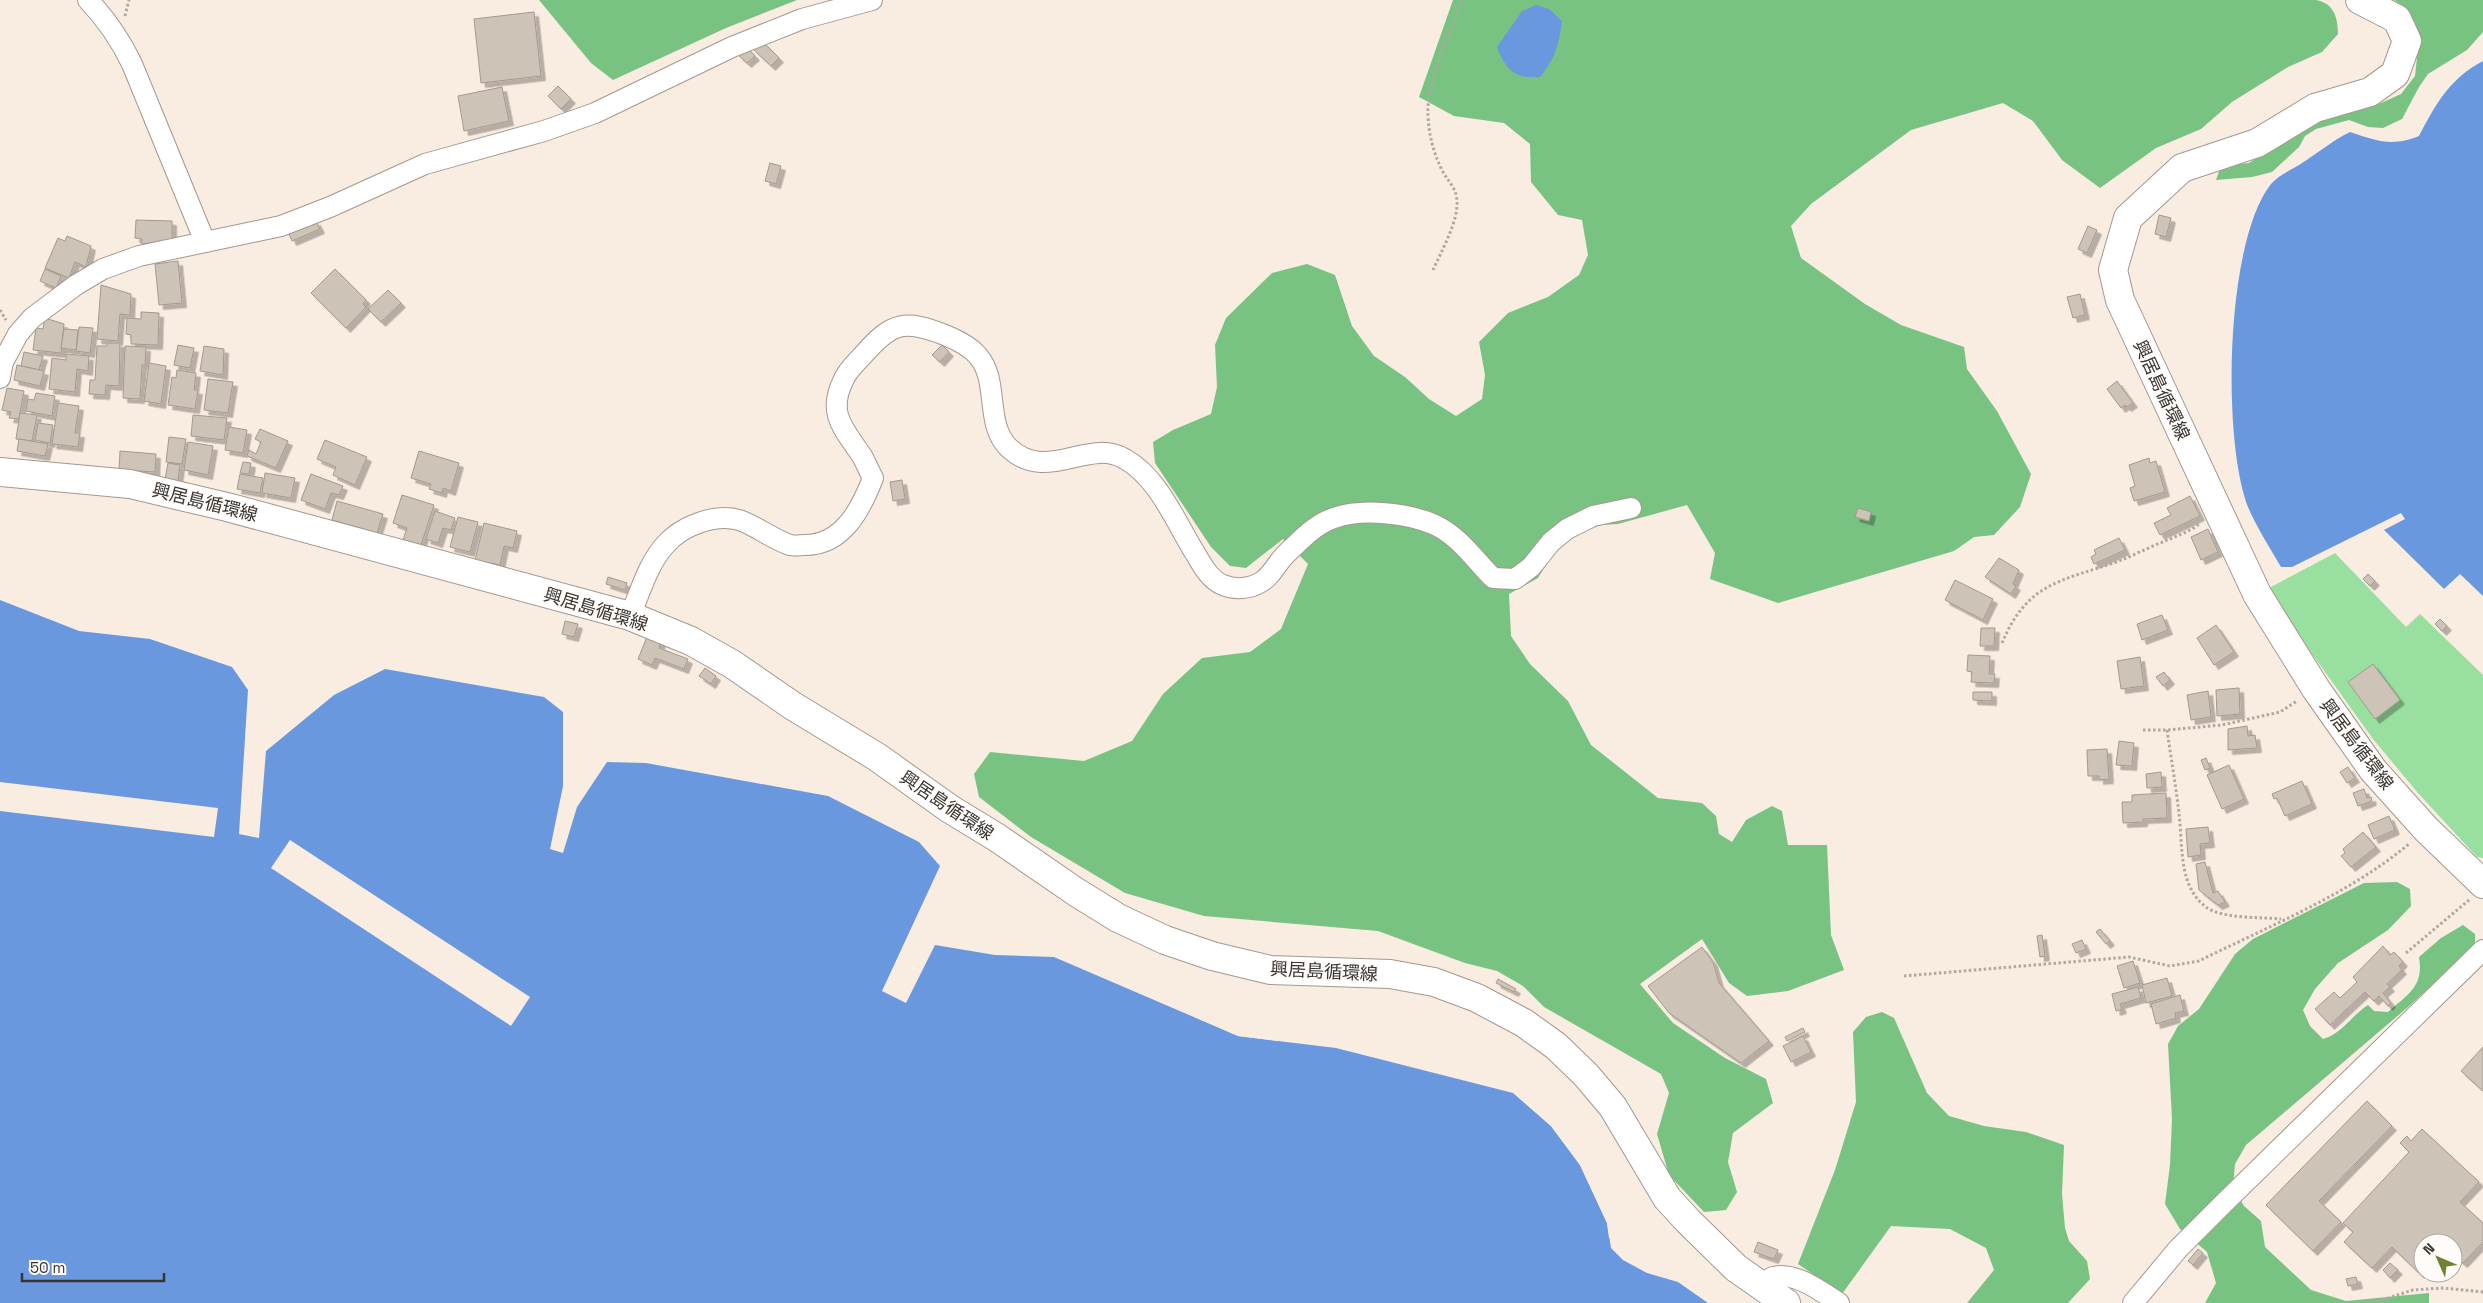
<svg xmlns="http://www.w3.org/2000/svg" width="2483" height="1303" viewBox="0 0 2483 1303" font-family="'Space Grotesk','Noto Sans JP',sans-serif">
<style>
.green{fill:#99e0a0}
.forest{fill:#79c382}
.water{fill:#6a98df}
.pier{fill:#f9ece1}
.building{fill:#cec3b7;stroke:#a3998e;filter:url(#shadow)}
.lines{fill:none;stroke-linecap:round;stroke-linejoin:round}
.minor-casing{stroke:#a4988e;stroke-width:22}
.secondary-casing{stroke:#a4988e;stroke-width:30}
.path{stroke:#b1a79f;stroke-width:3;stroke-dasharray:2.5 2.5;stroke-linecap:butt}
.minor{stroke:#fff;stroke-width:20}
.secondary{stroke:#fff;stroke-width:28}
.labels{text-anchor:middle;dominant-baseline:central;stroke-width:4;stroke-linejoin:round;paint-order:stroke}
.street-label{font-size:18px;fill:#393430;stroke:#fefbf9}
</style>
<defs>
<filter id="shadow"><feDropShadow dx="4.5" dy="4.5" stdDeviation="0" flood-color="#0004"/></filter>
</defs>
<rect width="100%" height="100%" fill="#f9ece1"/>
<path class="green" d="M2335,553L2406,627L2420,614L2483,675V858L2477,857L2418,793L2373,739L2275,602L2269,588Z"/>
<g class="forest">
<path d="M539,0H797L726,28L613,80L591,63Z"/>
<path d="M1453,0H2316C2334,3 2338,18 2338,34L2322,52L2288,67L2232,102L2201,129L2156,148L2100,188L2062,160L2033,121L2003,103L1911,130L1811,204L1791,226L1801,258L1865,304L1901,325L1964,347L1967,369L1997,411L2031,474L2020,507L1994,535L1974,537L1954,551L1778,603L1710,579L1715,553L1687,505L1618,524L1601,525L1569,537L1549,560L1538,578L1509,594L1511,636L1530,664L1568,701L1591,745L1658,798L1702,803L1716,816L1719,834L1732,842L1746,820L1772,806L1782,811L1788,845H1827L1831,935L1844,970L1788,991L1747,996L1729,983L1702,939L1640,984L1673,1023L1725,1058L1766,1079L1773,1103L1733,1133L1728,1162L1737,1192L1726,1210L1704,1212L1669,1175L1657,1134L1669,1093L1661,1074L1544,1007L1523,986L1497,971L1465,963L1378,931L1204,916L1125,893L1031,837L979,797L974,774L990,752L1084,761L1132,741L1163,694L1202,658L1250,652L1281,629L1308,564L1283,539L1246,568L1230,566L1211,547L1155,463L1153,442L1173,430L1211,414L1217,387L1215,345L1226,318L1272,273L1307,264L1335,275L1352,326L1374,356L1405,377L1429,399L1456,416L1482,399L1485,375L1479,342L1508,313L1548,297L1579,275L1588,255L1582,220L1558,215L1531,182L1530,144L1504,123L1454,116L1419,97Z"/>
<path d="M2394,0H2483V32L2467,50L2428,74L2419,87L2402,119L2383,128L2368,127L2349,120L2316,129L2305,136L2299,147L2272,172L2252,177L2216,180L2221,166L2249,163L2322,115L2379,104L2401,94L2415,76L2418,48L2414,21L2402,5Z"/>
<path d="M2397,882L2410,889L2411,906L2388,930L2338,963L2315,989L2303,1010L2310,1026L2323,1039C2343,1033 2351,1016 2368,1005L2374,1011L2388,1012C2408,994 2424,987 2419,957L2441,938L2463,925L2475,934V946L2408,1007L2246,1145L2235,1164L2233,1187L2244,1206L2261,1221L2265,1247L2311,1290L2346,1301L2429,1293V1303H2205L2216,1283L2207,1252L2180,1229L2165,1204L2170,1165L2172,1119L2168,1044L2178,1026L2199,1009L2235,954L2253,939L2364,883Z"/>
<path d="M1882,1012L1894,1018L1927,1093L1949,1116L1984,1126L2026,1132L2064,1145L2062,1194L2065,1228L2069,1241L2087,1261L2090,1279L2068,1303H1967L1994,1270L1986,1248L1950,1229L1891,1226L1842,1294L1798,1264L1835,1170L1856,1102L1853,1032L1866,1017Z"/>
</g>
<g class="water">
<path d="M1536,5L1549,9L1562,21C1559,44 1555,59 1540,77C1514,79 1506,70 1497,47L1522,11Z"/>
<path d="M2483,61V596L2460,574L2444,589L2384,530L2405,519L2401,513L2292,567H2281C2270,548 2257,528 2248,507C2222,440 2225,242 2271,184C2279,175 2289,171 2299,165C2317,154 2330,142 2350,132C2377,141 2392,147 2419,136C2436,104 2449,79 2483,61Z"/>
<path d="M0,600L79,631L150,639L232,667L248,690L239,834L259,838L266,751L334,695L385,669L544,697L563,712V786L550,849L563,853L577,807L607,762L646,763L828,796L919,842L940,866L882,991L906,1003L935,945L995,955L1054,957L1238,1036L1336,1048L1513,1093L1551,1126L1580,1165L1607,1223L1611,1248L1623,1260L1647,1273L1678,1282L1708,1303H0Z"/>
</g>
<g class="pier">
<path d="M0,782L218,808L214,837L0,811Z"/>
<path d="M290,840L530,997L511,1026L271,868Z"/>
<path d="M1051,954L1239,1034L1283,1039L1278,1041L1238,1036Z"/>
<path d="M1509,1089L1515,1091L1553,1124L1582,1163L1609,1222L1611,1236L1609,1238L1607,1223L1580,1165L1551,1126Z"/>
</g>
<g class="building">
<path d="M534,12L541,76L481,83L474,19Z"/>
<path d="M763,42L779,58L771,66L752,48Z"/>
<path d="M746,47L755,56L747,63L738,55Z"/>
<path d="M558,86L571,99L561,109L548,96Z"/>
<path d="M502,87L509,121L464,131L458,96Z"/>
<path d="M770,163L781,166L776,184L765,181Z"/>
<path d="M2159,215L2171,218L2166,237L2155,234Z"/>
<path d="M136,220L172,221V240L142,244V239L135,238Z"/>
<path d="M316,221L320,229L292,241L288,232Z"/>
<path d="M2088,226L2097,230L2087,253L2078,249Z"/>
<path d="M67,236L91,246L86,267L75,262L69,278L45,268L58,238L65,241Z"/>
<path d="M178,261L182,303L159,305L155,264Z"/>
<path d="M45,269L61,276L56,288L40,281Z"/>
<path d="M335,269L366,300L363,304L366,307L346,328L311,293Z"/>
<path d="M101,285L131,294L130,315L120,314L118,341L97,339Z"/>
<path d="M388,290L401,303L381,322L368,309Z"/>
<path d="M2080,294L2085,315L2073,318L2067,297Z"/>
<path d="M141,312L159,313L158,345L131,344V335L126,334L127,318L141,319Z"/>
<path d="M45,318L64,324L61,353L33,350L36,328L43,329Z"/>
<path d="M79,327L93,328L90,353L76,351Z"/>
<path d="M64,329L78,330L76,350L61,348Z"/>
<path d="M107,343H120L119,386L106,385L105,395L89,394L90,380H95L97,346H107Z"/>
<path d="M178,345L194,348L190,368L174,365Z"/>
<path d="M942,345L949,352L940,362L932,355Z"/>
<path d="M125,346L146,347L145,365H142L140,399L123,398Z"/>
<path d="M204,346L224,349L223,375L200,371Z"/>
<path d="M24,352L43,356L39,370L21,366Z"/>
<path d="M66,354L89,356L88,371L77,369L75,392L49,389L52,358L66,360Z"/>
<path d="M149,363L166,366L161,404L144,401Z"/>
<path d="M17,365L44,371L40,386L14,380Z"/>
<path d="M177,370L196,373L194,390H198L195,409L168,405L172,377L176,378Z"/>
<path d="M208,379L233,382L228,413L204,410Z"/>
<path d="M2117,381L2133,403L2127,407L2125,405L2121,408L2107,389Z"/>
<path d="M7,388L24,391L19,419L9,418L11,412L2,410Z"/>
<path d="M36,393L55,396L52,416L26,411L28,399L34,400Z"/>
<path d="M58,403L79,406L75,433H80L78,447L52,444Z"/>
<path d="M20,413L37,415L32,441L16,439Z"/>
<path d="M193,415L227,418L224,440L191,436Z"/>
<path d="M38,423L53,425L50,443L35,440Z"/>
<path d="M229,427L247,430L243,453L225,450Z"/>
<path d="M260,429L288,441L276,468L247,456L249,450L256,454L261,442L255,439Z"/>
<path d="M169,437L186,439L182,464L166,462Z"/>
<path d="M19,439L48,444L45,456L17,451Z"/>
<path d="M325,440L367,457L355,485L333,475L336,467L317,459Z"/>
<path d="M188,442L213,446L208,475L184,470Z"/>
<path d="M120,451L156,454L155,472L119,470Z"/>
<path d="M419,451L459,463L451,491L443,488L442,493L429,489L431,484L411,478Z"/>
<path d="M2149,458L2150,463L2156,461L2165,492L2134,501L2130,488L2135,486L2129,465Z"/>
<path d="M243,462L251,463L249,474L240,473Z"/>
<path d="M168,463L180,465L178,481L165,479Z"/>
<path d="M265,473L295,478L291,498L262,493Z"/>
<path d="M240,474L263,478L260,493L237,489Z"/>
<path d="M311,474L343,486L339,495L331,493L325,509L301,500Z"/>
<path d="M902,480L905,499L893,501L890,482Z"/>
<path d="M402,495L434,505L421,545L403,540L407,528L393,523Z"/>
<path d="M2190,496L2200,516L2160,535L2154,523L2171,515L2167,508Z"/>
<path d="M337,501L383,514L377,533L332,520Z"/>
<path d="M1858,508L1871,512L1869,521L1855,517Z"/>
<path d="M435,511L455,518L451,530L443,528L438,543L426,539Z"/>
<path d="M458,517L478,522L470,552L450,547Z"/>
<path d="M484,523L517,531L513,548L504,546L500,565L475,560Z"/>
<path d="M2208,529L2218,552L2201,560L2191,537Z"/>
<path d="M2119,538L2125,550L2094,564L2091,557L2096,554L2094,550Z"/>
<path d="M1999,558L2019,570L2013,584L2016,586L2011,594L1985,577Z"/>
<path d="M2368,574L2375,581L2370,586L2363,579Z"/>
<path d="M608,577L627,583L625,590L606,584Z"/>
<path d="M1955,580L1993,599L1983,620L1945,600Z"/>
<path d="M2162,615L2168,630L2142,640L2137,624Z"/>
<path d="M2440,619L2447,626L2442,631L2435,624Z"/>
<path d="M565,621L578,624L574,637L562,634Z"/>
<path d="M2216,625L2234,652L2214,665L2197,638Z"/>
<path d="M1981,628H1995L1994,646H1980Z"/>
<path d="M647,637L661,642L659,648L688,659L684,669L655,658L652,665L638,659Z"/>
<path d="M1968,655L1990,656L1989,674H1995L1994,683L1971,682L1972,672L1967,671Z"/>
<path d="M2140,657L2144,686L2121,689L2117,661Z"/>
<path d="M2373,664L2400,700L2375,719L2348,682Z"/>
<path d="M705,668L716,676L711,684L699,676Z"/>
<path d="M2164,672L2170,680L2163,686L2156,677Z"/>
<path d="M2239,688L2240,714L2217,716L2216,690Z"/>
<path d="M2208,691L2211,717L2191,720L2187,695Z"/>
<path d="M1973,692H1992V701L1973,700Z"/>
<path d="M2247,726L2248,736L2255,735L2257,748L2228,750V729Z"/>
<path d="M2119,741L2134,743L2132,766L2116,765Z"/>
<path d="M2107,749L2109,779L2099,780V776H2088L2087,750Z"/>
<path d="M2206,758L2210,768L2205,770L2201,760Z"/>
<path d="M2229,765L2244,799L2222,809L2207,775Z"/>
<path d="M2348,767L2355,778L2347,783L2340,772Z"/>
<path d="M2161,772L2162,787L2147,788L2146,774Z"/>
<path d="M2302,781L2312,804L2285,816L2277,798L2274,799L2272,794Z"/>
<path d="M2364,789L2367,798L2371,797L2372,801L2358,806L2353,793Z"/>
<path d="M2166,793L2167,818L2143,819V822L2123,823L2122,802H2132V795Z"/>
<path d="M2389,816L2395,830L2374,839L2368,825Z"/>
<path d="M2208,827L2210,843L2200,844L2201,855L2188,857L2186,829Z"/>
<path d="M2363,832L2376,847L2351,867L2341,856L2345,853L2343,849Z"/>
<path d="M2205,862L2213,893L2218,891L2225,902L2218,905L2199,890L2196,864Z"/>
<path d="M2100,929L2110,941L2106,944L2096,932Z"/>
<path d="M2042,935L2045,956L2040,957L2037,936Z"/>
<path d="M2082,940L2086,949L2076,953L2072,944Z"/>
<path d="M2383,946L2390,955L2394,952L2403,962L2399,966L2402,970L2387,984L2390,987L2383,993L2391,1003L2388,1006L2379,996L2374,1001L2365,992L2330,1025L2315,1009L2334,992L2340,998L2357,982L2353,977Z"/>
<path d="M1702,947L1713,962L1719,983L1769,1041L1741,1063L1669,1013L1648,986Z"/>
<path d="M2133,961L2140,983L2124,988L2117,966Z"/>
<path d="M2167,978L2172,996L2146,1003L2142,985Z"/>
<path d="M1498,979L1516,989L1514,992L1496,983Z"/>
<path d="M2138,987L2141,998L2120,1004L2122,1009L2116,1011L2112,994Z"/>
<path d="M2180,995L2184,1011L2175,1013L2176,1018L2156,1024L2151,1004Z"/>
<path d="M1803,1028L1805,1032L1787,1041L1785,1037Z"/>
<path d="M1803,1036L1811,1052L1791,1062L1783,1046Z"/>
<path d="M2483,1047V1091L2461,1071Z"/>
<path d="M2367,1101L2392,1126L2319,1201L2341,1222L2313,1251L2266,1205Z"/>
<path d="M2422,1129L2479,1182L2460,1202L2483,1223V1242L2463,1263L2453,1255V1243H2423V1271L2420,1274L2392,1247L2372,1268L2344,1242L2353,1232L2343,1223L2409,1152L2400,1143L2407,1136L2411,1141Z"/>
<path d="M1758,1242L1778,1250L1774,1259L1754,1252Z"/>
<path d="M2198,1249L2203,1253L2193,1265L2188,1261Z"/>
<path d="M2390,1263L2398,1270L2390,1278L2383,1270Z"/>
<path d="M2356,1277L2358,1284L2348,1286L2346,1279Z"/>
</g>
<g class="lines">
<defs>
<g id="minor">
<path d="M88,0C107,20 120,39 132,64L205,242"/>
<path d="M0,378L3,362L18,334L32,318L76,285L103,269L139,256L281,226L330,207L425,164L544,131L595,113L732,47L802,19L872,0"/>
<path d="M630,616C640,593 648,563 666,544C682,526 715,513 739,520C755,525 772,539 790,545C795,546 800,545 805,545C843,545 861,509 873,478C869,471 866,463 862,456C844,429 827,414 843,381C847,370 857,362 864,354C892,322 905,319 945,335C957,340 970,346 978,356C1000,381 984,424 1009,448C1047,484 1088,437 1125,459C1157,477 1174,518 1192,548C1200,561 1208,579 1223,585C1235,590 1250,589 1261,582C1271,577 1278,561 1287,553C1301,540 1315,524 1334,518C1361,508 1409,513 1435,525C1459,536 1475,560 1493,578L1515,579L1531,567L1551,542L1567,529L1593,516L1631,508"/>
<path d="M1759,1285C1764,1282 1769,1279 1773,1277C1795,1271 1822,1292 1839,1303"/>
<path d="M2133,1303L2178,1249L2224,1203L2483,950"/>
</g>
<g id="secondary">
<path d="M2360,0L2397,19L2407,41L2395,74L2370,92L2315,108L2257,143L2182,168L2128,218L2113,270L2120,300L2257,594L2316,689L2373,770L2426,829L2483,884"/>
<path d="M0,472L130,484L227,507L630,616L691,641L732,664L793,706L877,757L950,809L996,837L1076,892L1118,918L1165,940L1212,956L1270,970L1390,974L1434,982L1477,998L1524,1023L1556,1046L1586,1075L1613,1107L1667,1198L1688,1221L1736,1268L1786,1303"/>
</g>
</defs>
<use href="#minor" class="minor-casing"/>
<use href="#secondary" class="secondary-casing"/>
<g class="path">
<path d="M125,16L129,0"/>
<path d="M1433,270C1441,252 1458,222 1457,202C1457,187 1446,180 1441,168C1433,151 1429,135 1428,116C1426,81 1450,35 1462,0"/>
<path d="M0,310L6,320"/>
<path d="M2002,643C2028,581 2063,581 2119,561C2134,555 2150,547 2165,541C2177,536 2189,532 2199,524"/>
<path d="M2143,730H2167L2222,725L2280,712L2297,701"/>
<path d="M2167,730C2171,758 2176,786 2179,814C2183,845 2178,886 2206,907C2221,919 2262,917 2281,919"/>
<path d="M2406,953L2469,900"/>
<path d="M1904,976L2129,957L2170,966L2199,961C2269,926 2350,894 2410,843"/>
<path d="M2373,1303L2413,1290L2442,1288L2483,1292"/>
</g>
<use href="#minor" class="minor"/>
<use href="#secondary" class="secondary"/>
</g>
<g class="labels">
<g class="street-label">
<text transform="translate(2162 390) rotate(65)">興居島循環線</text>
<text transform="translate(205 502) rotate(14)">興居島循環線</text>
<text transform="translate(596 609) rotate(17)">興居島循環線</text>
<text transform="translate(2357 744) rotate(53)">興居島循環線</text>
<text transform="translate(947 805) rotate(34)">興居島循環線</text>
<text transform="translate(1324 971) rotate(3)">興居島循環線</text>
</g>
</g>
<g transform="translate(2438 1258) rotate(315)"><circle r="24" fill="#fefbf9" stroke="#afaba9"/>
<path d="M0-4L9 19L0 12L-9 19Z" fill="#6f8231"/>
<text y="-8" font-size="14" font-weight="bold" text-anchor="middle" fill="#393430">N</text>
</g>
<path d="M22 1273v8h142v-8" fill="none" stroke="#393430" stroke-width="2.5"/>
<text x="30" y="1273" font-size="15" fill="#393430" stroke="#fefbf9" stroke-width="4" paint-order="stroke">50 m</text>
</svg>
